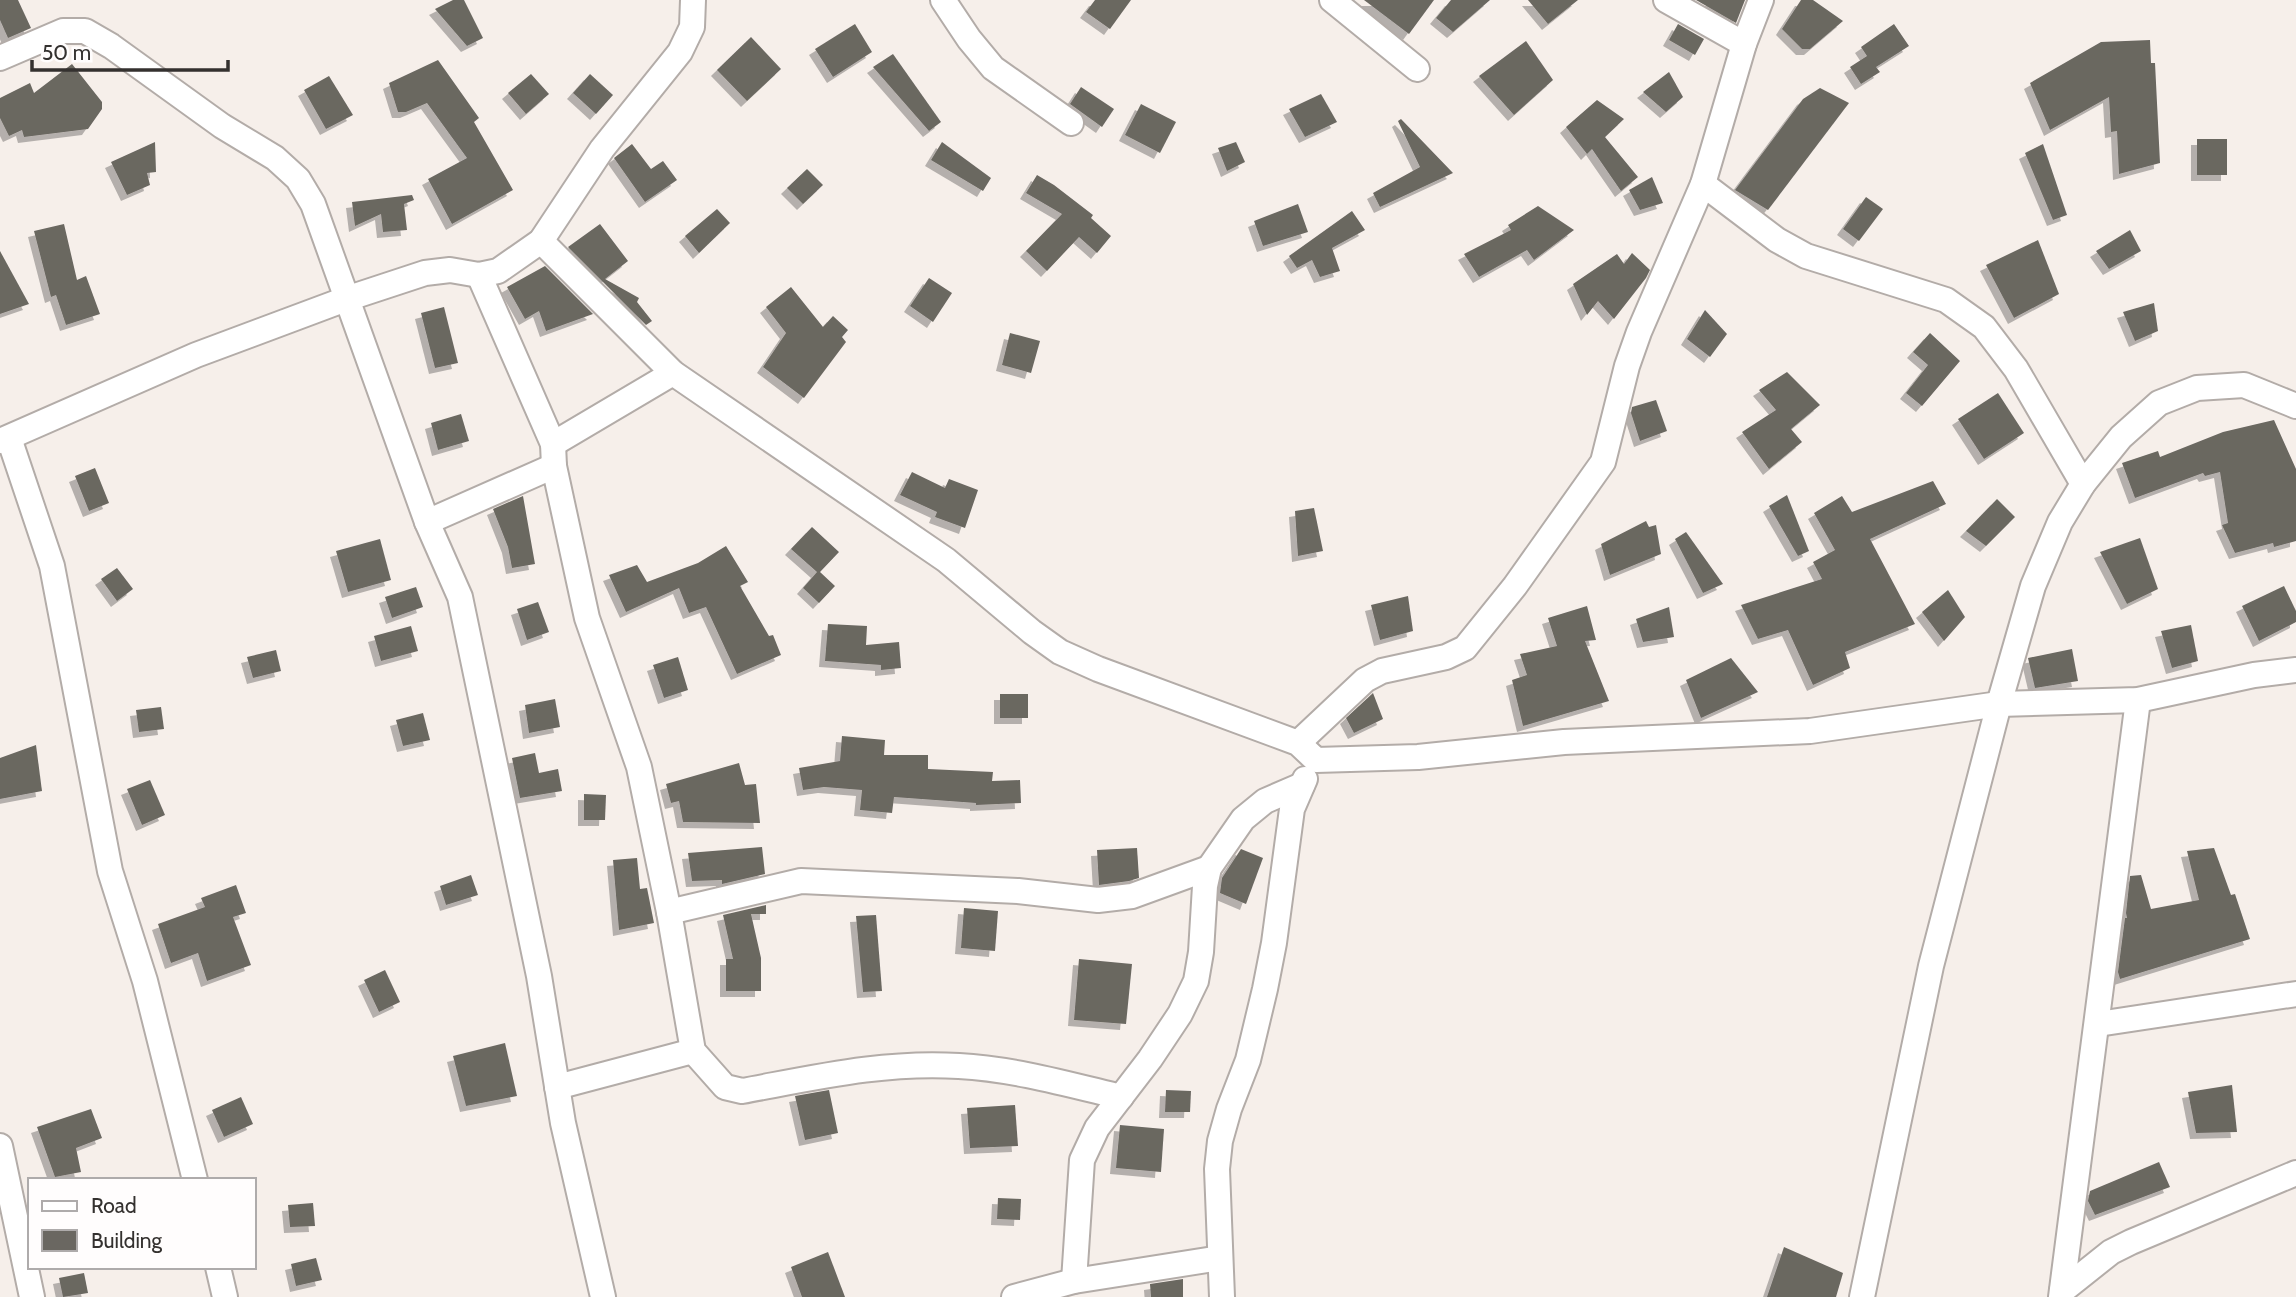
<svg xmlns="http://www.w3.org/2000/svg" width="2296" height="1297" viewBox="0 0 2296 1297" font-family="Cabin,sans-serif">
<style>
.building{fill:#6a6761;filter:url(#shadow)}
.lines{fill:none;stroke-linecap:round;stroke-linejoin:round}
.minor-casing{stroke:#b3aca8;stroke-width:28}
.minor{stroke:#fff;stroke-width:24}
</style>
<defs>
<filter id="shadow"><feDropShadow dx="-6" dy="6" stdDeviation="0" flood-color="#0004"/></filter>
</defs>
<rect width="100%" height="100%" fill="#f6efea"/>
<g class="building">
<path d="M0,0H18L31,28L8,38L0,20Z"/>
<path d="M453,0H464L483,38L467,46L435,9Z"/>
<path d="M1095,0H1131L1110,29L1086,12Z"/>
<path d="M1364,0H1434L1409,34Z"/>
<path d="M1451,0H1490L1453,32L1436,18Z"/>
<path d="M1528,0H1578L1548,24Z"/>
<path d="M1696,0H1745L1736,23Z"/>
<path d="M1801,0H1813L1843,21L1810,49H1802L1782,29Z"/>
<path d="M855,24L872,52L833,77L815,49Z"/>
<path d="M1678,24L1704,39L1695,55L1669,40Z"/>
<path d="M1894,24L1909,46L1876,67L1880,72L1861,84L1850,67L1867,56L1861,47Z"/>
<path d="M751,37L781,69L747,101L717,70Z"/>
<path d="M2150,40L2151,63H2155L2160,163L2119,174L2117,131L2111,132L2109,97L2050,130L2030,83L2101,42Z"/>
<path d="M1526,41L1553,80L1514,115L1479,76Z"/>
<path d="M893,54L941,122L929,131L873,67Z"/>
<path d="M438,60L479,118L474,122L513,190L452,224L428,179L467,158L427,103L406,112H398L389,83Z"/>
<path d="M72,64L102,102V109L88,129L24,137L22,130L9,136L0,118V98L30,83L34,93Z"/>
<path d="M1669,72L1683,97L1666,112L1643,92Z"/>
<path d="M531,74L549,94L526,114L508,93Z"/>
<path d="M590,74L613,95L596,114L573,93Z"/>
<path d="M329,76L353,115L326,129L304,90Z"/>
<path d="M1081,87L1114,109L1102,127L1070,104Z"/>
<path d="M1820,88L1849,103L1768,210L1735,190L1803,99Z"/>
<path d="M1321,94L1337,122L1305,137L1289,109Z"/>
<path d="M1597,100L1624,119L1605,137L1638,177L1621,191L1592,149L1587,154L1566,127Z"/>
<path d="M1141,104L1176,122L1160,153L1125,135Z"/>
<path d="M1401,119L1453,173L1380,207L1373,193L1420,167L1398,121Z"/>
<rect x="2197" y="139" width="30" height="36"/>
<path d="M155,142L156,172L147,173L150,185L127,195L111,162Z"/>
<path d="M942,142L991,178L983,191L931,160Z"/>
<path d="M1236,142L1245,162L1227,171L1218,148Z"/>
<path d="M632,144L651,169L663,161L677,180L645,202L614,158Z"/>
<path d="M2043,144L2067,215L2053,220L2025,153Z"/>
<path d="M807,169L823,185L803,204L787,188Z"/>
<path d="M1037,175L1054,185L1093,215L1091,218L1111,236L1097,253L1079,237L1047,271L1026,251L1062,214L1026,193Z"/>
<path d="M1652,177L1663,203L1640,210L1629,190Z"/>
<path d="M412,195L414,200L404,204L407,230L383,232L381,214L355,226L352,202Z"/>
<path d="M1866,197L1883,209L1859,241L1843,229Z"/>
<path d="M1298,204L1308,232L1263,246L1254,221Z"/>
<path d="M1538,206L1574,230L1534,260L1527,250L1479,277L1464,254L1511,230L1508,225Z"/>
<path d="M717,209L730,223L699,253L685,236Z"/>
<path d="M1352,211L1365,230L1332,248L1340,271L1320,277L1312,260L1297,268L1289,256Z"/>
<path d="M64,224L77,280L86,276L100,314L66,325L56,295L51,297L34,231Z"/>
<path d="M600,224L628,261L605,279L639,298L637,302L652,321L646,325L568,247Z"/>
<path d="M2130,230L2141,251L2109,269L2096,251Z"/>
<path d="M2038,240L2059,294L2014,318L1986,265Z"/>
<path d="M0,251L29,304L0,314Z"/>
<path d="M1632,253L1650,270L1646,278L1614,319L1598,301L1587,315L1573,284L1617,254L1624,264Z"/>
<path d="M545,266L593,314L546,331L539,311L525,319L507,287Z"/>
<path d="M929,278L952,293L933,322L910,306Z"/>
<path d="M791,287L823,327L833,316L848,330L842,337L846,342L804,398L763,367L786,333L766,307Z"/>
<path d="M2154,303L2158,331L2135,341L2123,312Z"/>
<path d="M444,307L458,363L435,368L421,313Z"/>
<path d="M1705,310L1727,334L1710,357L1687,339Z"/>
<path d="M1010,333L1040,341L1031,373L1002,365Z"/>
<path d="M1930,333L1960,361L1922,406L1906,393L1928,365L1913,352Z"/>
<path d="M1787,372L1820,405L1791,429L1802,442L1769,469L1742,432L1776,410L1759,390Z"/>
<path d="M1998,393L2024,433L1984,459L1958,419Z"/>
<path d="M1656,400L1667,431L1640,441L1631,413L1632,407Z"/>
<path d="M461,414L469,441L438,450L431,423Z"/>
<path d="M2274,420L2296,469V541L2274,547L2273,543L2235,553L2222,525L2228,523L2220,472L2205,476L2203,473L2135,498L2122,463L2158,451L2160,457L2223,432Z"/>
<path d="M95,468L109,503L89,511L75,476Z"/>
<path d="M912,472L945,488L949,479L978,490L965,528L935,517L937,512L900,495Z"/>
<path d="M1933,481L1946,504L1870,539L1915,624L1845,652L1850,668L1813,685L1788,630L1758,639L1741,605L1822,579L1813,562L1835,550L1814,513L1842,496L1852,512Z"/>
<path d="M1787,495L1809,551L1798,556L1769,506Z"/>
<path d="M523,496L535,564L512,568L508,547L493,509Z"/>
<path d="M1997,499L2015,517L1986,546L1966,531Z"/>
<path d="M1314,508L1323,551L1298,556L1295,511Z"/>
<path d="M1646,521L1649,527L1656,525L1661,554L1610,575L1601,544Z"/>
<path d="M812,527L839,552L820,572L835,586L819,603L803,588L817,572L791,549Z"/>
<path d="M1686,532L1723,584L1703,593L1675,539Z"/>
<path d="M2140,538L2158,589L2127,604L2100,552Z"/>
<path d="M380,539L391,580L348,592L336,551Z"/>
<path d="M726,546L748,582L740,586L769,636L773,635L781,655L737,674L706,607L689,613L679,588L626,612L609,575L637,565L647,582L698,563Z"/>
<path d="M117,568L133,589L117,601L101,579Z"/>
<path d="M2284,586L2296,611V622L2259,641L2242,606Z"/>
<path d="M416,587L423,607L392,618L385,597Z"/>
<path d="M1948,590L1965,617L1944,641L1922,612Z"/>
<path d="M1408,596L1413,631L1380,640L1371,605Z"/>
<path d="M538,602L549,632L527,640L517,609Z"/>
<path d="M1587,606L1596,640L1585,641L1609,701L1523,726L1512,680L1527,675L1520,654L1557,646L1548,618Z"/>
<path d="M1669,607L1674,637L1643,642L1636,619Z"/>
<path d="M828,624L867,626L866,645L899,642L901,668L881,670V665L825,661Z"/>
<path d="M2191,625L2198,661L2172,668L2161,631Z"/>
<path d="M411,626L418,651L381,661L374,636Z"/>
<path d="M2072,649L2078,681L2035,688L2028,658Z"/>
<path d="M276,650L281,671L253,678L247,657Z"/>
<path d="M678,657L688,690L664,698L653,665Z"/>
<path d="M1731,658L1758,692L1701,718L1686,680Z"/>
<path d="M1373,693L1383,719L1354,733L1346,718Z"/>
<rect x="1000" y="694" width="28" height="24"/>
<path d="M555,699L560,727L529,733L525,705Z"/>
<path d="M161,707L164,729L139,732L136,710Z"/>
<path d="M423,713L430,740L403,746L396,720Z"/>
<path d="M842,736L885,740L884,755H928V769L993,772L992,781L1020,780L1021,803L976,805V803L894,797L892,813L860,810L862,790L824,787L803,790L799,768L840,761Z"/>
<path d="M36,745L42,791L0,799V758Z"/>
<path d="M535,753L539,773L558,769L562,791L520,798L512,758Z"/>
<path d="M739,763L745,785L756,784L760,823L683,822L679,801L671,803L666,784Z"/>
<path d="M150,780L165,815L142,825L127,789Z"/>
<path d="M584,794L606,795L605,820H584Z"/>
<path d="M762,847L765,874L722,884V880L692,881L688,853Z"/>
<path d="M1137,848L1139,878L1129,881L1099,885L1097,850Z"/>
<path d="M2214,848L2231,895L2235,894L2250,939L2120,979L2118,972L2125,918H2127L2126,913L2130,876L2141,875L2151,909L2199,900L2187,851Z"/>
<path d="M1241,849L1263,858L1246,904L1220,893L1222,878Z"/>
<path d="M637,858L640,889L647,888L654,923L619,930L613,860Z"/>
<path d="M471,875L478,895L446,905L440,886Z"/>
<path d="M236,885L246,913L233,917L251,965L207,981L198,953L171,963L158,924L205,907L201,898Z"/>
<path d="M766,905V914H751L761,958V991H726V959H733L723,915Z"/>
<path d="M964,908L998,911L995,951L961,948Z"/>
<path d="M876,915L882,991L863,992L856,916Z"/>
<path d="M1079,959L1132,964L1126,1024L1074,1020Z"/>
<path d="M385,970L400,1002L379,1012L364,980Z"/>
<path d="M505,1043L517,1096L466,1106L453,1056Z"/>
<path d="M2232,1085L2237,1132L2196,1133L2188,1092Z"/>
<path d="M829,1090L838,1133L805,1140L795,1096Z"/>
<path d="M1166,1090L1191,1091L1190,1112H1165Z"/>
<path d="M241,1097L253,1124L224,1137L212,1110Z"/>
<path d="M1015,1105L1018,1146L970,1148L967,1108Z"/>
<path d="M91,1109L102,1138L76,1148L81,1172L55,1177L37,1127Z"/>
<path d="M1120,1125L1164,1129L1161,1172L1116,1168Z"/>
<path d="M2159,1162L2170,1187L2095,1215L2088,1201L2090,1191Z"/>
<path d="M998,1198L1021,1199L1020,1220L997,1219Z"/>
<path d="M313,1203L315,1226L290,1227L288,1205Z"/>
<path d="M1784,1247L1843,1273L1836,1297H1767Z"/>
<path d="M828,1252L845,1297H802L791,1267Z"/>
<path d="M316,1258L322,1280L296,1286L291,1264Z"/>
<path d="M84,1273L88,1293L63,1297L59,1278Z"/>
<path d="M1183,1279V1297H1151L1150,1284Z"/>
</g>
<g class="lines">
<defs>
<g id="minor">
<path d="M943,0L969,39L993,68L1071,123"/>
<path d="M1332,0L1417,69"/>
<path d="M1666,0L1744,44"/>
<path d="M0,58L63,31H85L111,46L222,126L275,158L298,179L313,204L427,522L460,597L539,976L563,1123L603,1297"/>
<path d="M1703,184L1777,240L1806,256L1946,300L1984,327L2016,369L2083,484"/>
<path d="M541,241L673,373L946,560L1032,632L1060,652L1098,669L1298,743L1316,760L1418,757L1564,742L1810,731L1999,704L2138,700L2254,675L2296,670"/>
<path d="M479,275L553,444L554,466L587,618L639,767L669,912L693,1051L725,1087L742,1091C813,1078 885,1061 959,1066C1014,1069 1067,1084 1121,1097"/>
<path d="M9,438L52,566L110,871L145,981L195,1180"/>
<path d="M0,441L196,355L346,299L425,273L450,270L479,275L498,271L541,241L602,149L680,52L692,27L693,0"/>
<path d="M553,444L673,373"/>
<path d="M427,522L554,466"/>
<path d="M1298,743L1365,680L1382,671L1446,657L1465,648L1515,586L1603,462L1627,366L1639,332L1703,184L1744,44L1761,0"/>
<path d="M669,912L801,881L1018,891L1098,900L1132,896L1209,868"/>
<path d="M2098,1024L2296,994"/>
<path d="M557,1087L693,1051"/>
<path d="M0,1146L32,1297"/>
<path d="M218,1267L225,1297"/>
<path d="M1074,1281L1082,1160L1097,1128L1150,1059L1180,1014L1196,981L1201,952L1205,886L1209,868L1243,819L1265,801L1302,785"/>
<path d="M2062,1291L2111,1252L2131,1242L2296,1173"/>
<path d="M1014,1297L1074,1281L1220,1258"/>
<path d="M1222,1297L1217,1169L1220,1141L1229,1109L1248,1060L1265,989L1274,943L1292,809L1305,779"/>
<path d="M1862,1297L1931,966L1999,704L2033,586L2060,522L2083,484L2121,437L2159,403L2197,388L2244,385L2296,406"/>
<path d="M2061,1297L2138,700"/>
</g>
</defs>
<use href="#minor" class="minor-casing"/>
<use href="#minor" class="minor"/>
</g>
<rect x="28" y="1178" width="228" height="91" fill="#fffdfd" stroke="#aeabab" stroke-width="2"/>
<rect x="42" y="1201" width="35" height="10" fill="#ffffff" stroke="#aeabab" stroke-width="2"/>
<text x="91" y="1213" font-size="21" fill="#34312f">Road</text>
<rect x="42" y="1230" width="35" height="21" fill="#6a6761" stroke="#aeabab" stroke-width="2"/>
<text x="91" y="1248" font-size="21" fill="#34312f">Building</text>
<path d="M32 60v10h196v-10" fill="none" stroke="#34312f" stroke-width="3.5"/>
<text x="42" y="60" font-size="21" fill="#34312f" stroke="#fffdfd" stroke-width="5" paint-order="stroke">50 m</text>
</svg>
